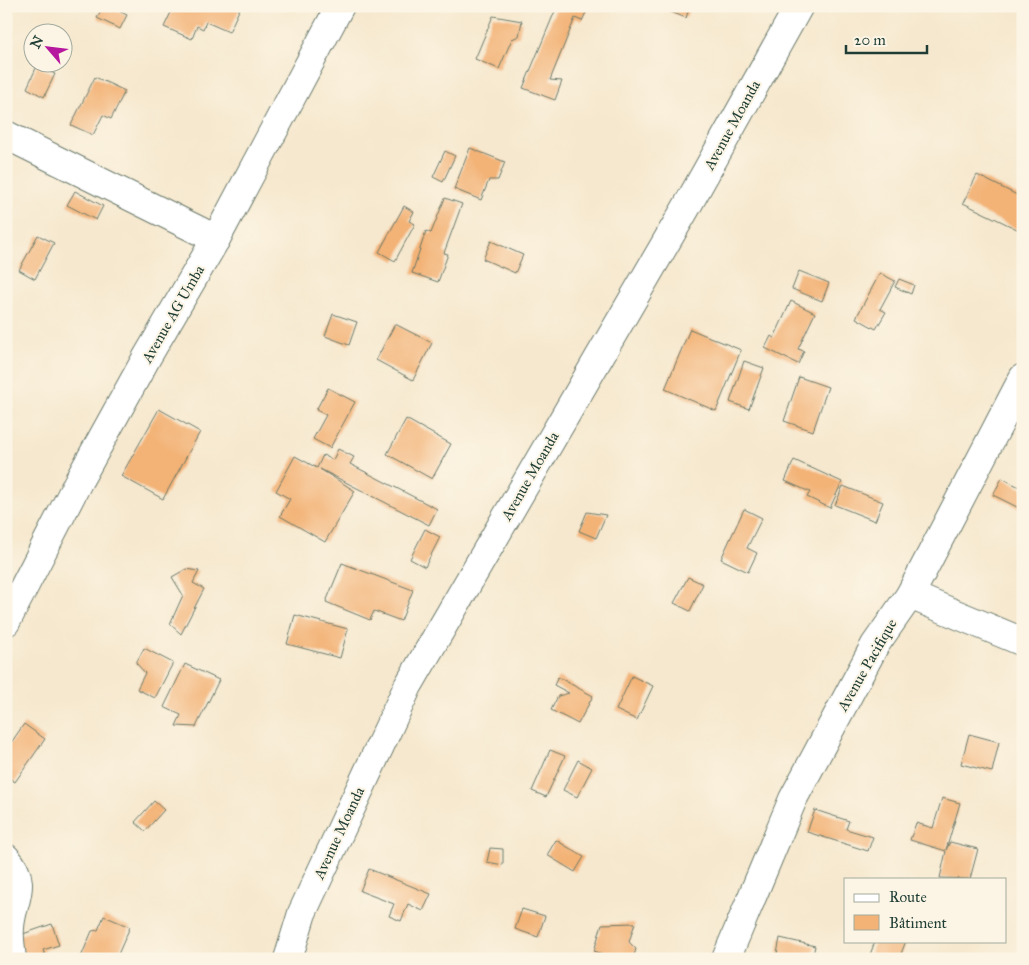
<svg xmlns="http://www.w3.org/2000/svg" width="1029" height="965" viewBox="0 0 1029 965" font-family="'IM FELL Great Primer',serif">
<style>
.building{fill:#f3b276}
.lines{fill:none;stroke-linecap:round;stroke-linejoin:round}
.street-casing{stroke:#6a796a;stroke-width:30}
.street{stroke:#fff;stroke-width:28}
.labels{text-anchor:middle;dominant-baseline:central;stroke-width:4;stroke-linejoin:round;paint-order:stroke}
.street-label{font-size:15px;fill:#1f3d34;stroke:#fcf5e5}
</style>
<rect width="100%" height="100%" fill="#fcf5e5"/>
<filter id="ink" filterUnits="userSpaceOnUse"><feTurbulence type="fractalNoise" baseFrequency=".02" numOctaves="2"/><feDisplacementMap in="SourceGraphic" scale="10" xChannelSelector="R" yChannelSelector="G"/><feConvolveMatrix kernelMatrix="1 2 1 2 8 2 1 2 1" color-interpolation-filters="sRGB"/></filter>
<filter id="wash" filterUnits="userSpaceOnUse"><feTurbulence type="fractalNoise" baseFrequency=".0096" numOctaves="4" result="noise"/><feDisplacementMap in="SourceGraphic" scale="20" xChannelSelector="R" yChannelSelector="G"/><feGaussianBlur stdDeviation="1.12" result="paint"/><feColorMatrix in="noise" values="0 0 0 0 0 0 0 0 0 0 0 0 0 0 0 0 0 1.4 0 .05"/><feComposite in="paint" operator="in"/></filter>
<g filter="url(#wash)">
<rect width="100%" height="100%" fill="#f6e8ce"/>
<g id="blocks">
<g class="building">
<path d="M103,6H109L127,15L120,29L97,18Z"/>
<path d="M174,6H241L229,32L206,22L203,29L197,26L192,39L164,27Z"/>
<path d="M557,6L588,8L582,21L575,18L550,80L562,81L555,100L523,88Z"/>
<path d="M656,6H690L686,18Z"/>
<path d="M493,16L522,21L519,36L512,39L499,69L475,59Z"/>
<path d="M37,66L55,74L44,97L27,88Z"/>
<path d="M95,77L125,91L111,119L103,115L93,135L71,125Z"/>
<path d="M470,148L505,162L498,180H489L481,200L454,189Z"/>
<path d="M445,151L455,156L443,182L433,177Z"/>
<path d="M977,175L1023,198L1021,231L963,203Z"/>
<path d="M75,191L103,206L96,220L67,205Z"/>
<path d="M445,198L462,204L444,253L448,254L438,282L412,273L426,231L431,233Z"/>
<path d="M404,206L414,212L409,221L415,224L395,261L379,252Z"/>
<path d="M38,235L54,243L35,279L19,270Z"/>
<path d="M491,241L523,255L515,273L483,259Z"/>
<path d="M799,271L829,283L822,301L792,289Z"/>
<path d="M880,273L895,281L880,309L886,312L876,329L856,318Z"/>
<path d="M899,279L914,285L911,294L895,287Z"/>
<path d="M791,301L815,313L798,349L804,351L798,364L765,348L771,336L774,338Z"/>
<path d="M333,314L357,322L349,345L325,336Z"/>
<path d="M395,324L432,343L413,380L376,360Z"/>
<path d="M690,329L741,350L716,411L665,389Z"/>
<path d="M744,361L764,368L749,409L730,402Z"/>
<path d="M799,377L828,387L813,431L784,421Z"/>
<path d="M328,388L355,402L330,448L313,439L326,415L316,410Z"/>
<path d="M159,409L200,432L163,499L121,476Z"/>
<path d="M406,419L451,444L432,479L387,454Z"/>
<path d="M338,449L354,457L350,464L437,509L429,525L320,469L355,491L325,542L280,516L290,499L276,491L295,456L317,468L323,455L333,460Z"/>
<path d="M794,460L842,482L830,508L807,497L810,492L785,481Z"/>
<path d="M1002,478L1023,489L1021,509L993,495Z"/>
<path d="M843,486L883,502L875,521L835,505Z"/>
<path d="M744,509L762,518L747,548L757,553L748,572L721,559Z"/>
<path d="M587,512L606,515L596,538L579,531Z"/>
<path d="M425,529L440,537L425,567L410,559Z"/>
<path d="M342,563L413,590L401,621L374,611L370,620L326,602Z"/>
<path d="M186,569L199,571L193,583L204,589L181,634L170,624L183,595L172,577Z"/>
<path d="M688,577L703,584L690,611L674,603Z"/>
<path d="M295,615L348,629L340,658L287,644Z"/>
<path d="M144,648L173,663L155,698L137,689L145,673L136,663Z"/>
<path d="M185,664L219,680L196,727L176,726L181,715L164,707Z"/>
<path d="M632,676L653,686L637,720L616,710Z"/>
<path d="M558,677L593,696L578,724L551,710L558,696L569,693L554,685Z"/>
<path d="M24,724L45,739L15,782L6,776V750Z"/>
<path d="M969,734L999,742L992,772L961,764Z"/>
<path d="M550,750L565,756L546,797L532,791Z"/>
<path d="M578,760L592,768L577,797L563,790Z"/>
<path d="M942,798L960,803L946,850L950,842L978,849L970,879L940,878L946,851L910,840L916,823L933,828Z"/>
<path d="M154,801L164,810L145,831L135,822Z"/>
<path d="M815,810L849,821L846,829L873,837L868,851L807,832Z"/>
<path d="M556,840L584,857L575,872L547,855Z"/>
<path d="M490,848L503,849V865L487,862Z"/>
<path d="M369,869L431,894L423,911L408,904L401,921L389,916L394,904L360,891Z"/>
<path d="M522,909L545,916L538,937L515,929Z"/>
<path d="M104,916L130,927L116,959L81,957L92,931L98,930Z"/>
<path d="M635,923L629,942L636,949L633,959H619L594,951L602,924Z"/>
<path d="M52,924L59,945L43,950L46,958L16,959L17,936Z"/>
<path d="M780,938L815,946L812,959H776Z"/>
<path d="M875,941H906L899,959H879L870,955Z"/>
</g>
</g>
</g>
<g filter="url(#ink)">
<use href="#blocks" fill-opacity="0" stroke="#6a796a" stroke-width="1"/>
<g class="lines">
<defs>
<g id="street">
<path d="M6,135L216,239"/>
<path d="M910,595L1023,642"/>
<path d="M6,622L78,482L147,357L216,239L340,6"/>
<path d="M6,858C30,884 11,901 10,928C9,938 11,949 12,959"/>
<path d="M288,959L302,913L408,686L686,208L799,6"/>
<path d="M726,959L793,799L875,645L910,595L1023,378"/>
</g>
</defs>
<use href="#street" class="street-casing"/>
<use href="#street" class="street"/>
</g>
</g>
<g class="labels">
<g class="street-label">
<text transform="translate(732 125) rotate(-61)">Avenue Moanda</text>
<text transform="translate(173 314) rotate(-60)">Avenue AG Umba</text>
<text transform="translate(530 476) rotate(-60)">Avenue Moanda</text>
<text transform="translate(867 665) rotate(-60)">Avenue Pacifique</text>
<text transform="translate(339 833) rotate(-65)">Avenue Moanda</text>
</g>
</g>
<rect width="1029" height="965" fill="none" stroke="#fcf5e5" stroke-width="25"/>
<rect x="844" y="878" width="162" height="65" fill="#fcf5e5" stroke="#a4ab9e"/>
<rect x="854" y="894" width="25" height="8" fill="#ffffff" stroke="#a4ab9e"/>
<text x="889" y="902" font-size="15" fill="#1f3d34">Route</text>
<rect x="854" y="915" width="25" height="15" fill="#f3b276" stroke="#a4ab9e"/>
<text x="889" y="928" font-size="15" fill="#1f3d34">Bâtiment</text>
<g transform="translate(48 48) rotate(298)"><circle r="24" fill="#fcf5e5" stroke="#a4ab9e"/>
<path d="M0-4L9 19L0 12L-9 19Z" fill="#b5179e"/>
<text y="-8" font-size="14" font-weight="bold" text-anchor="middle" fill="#1f3d34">N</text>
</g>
<path d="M846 45v8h81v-8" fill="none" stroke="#1f3d34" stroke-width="2.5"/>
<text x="854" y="45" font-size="15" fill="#1f3d34" stroke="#fcf5e5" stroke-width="4" paint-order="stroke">20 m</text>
</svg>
